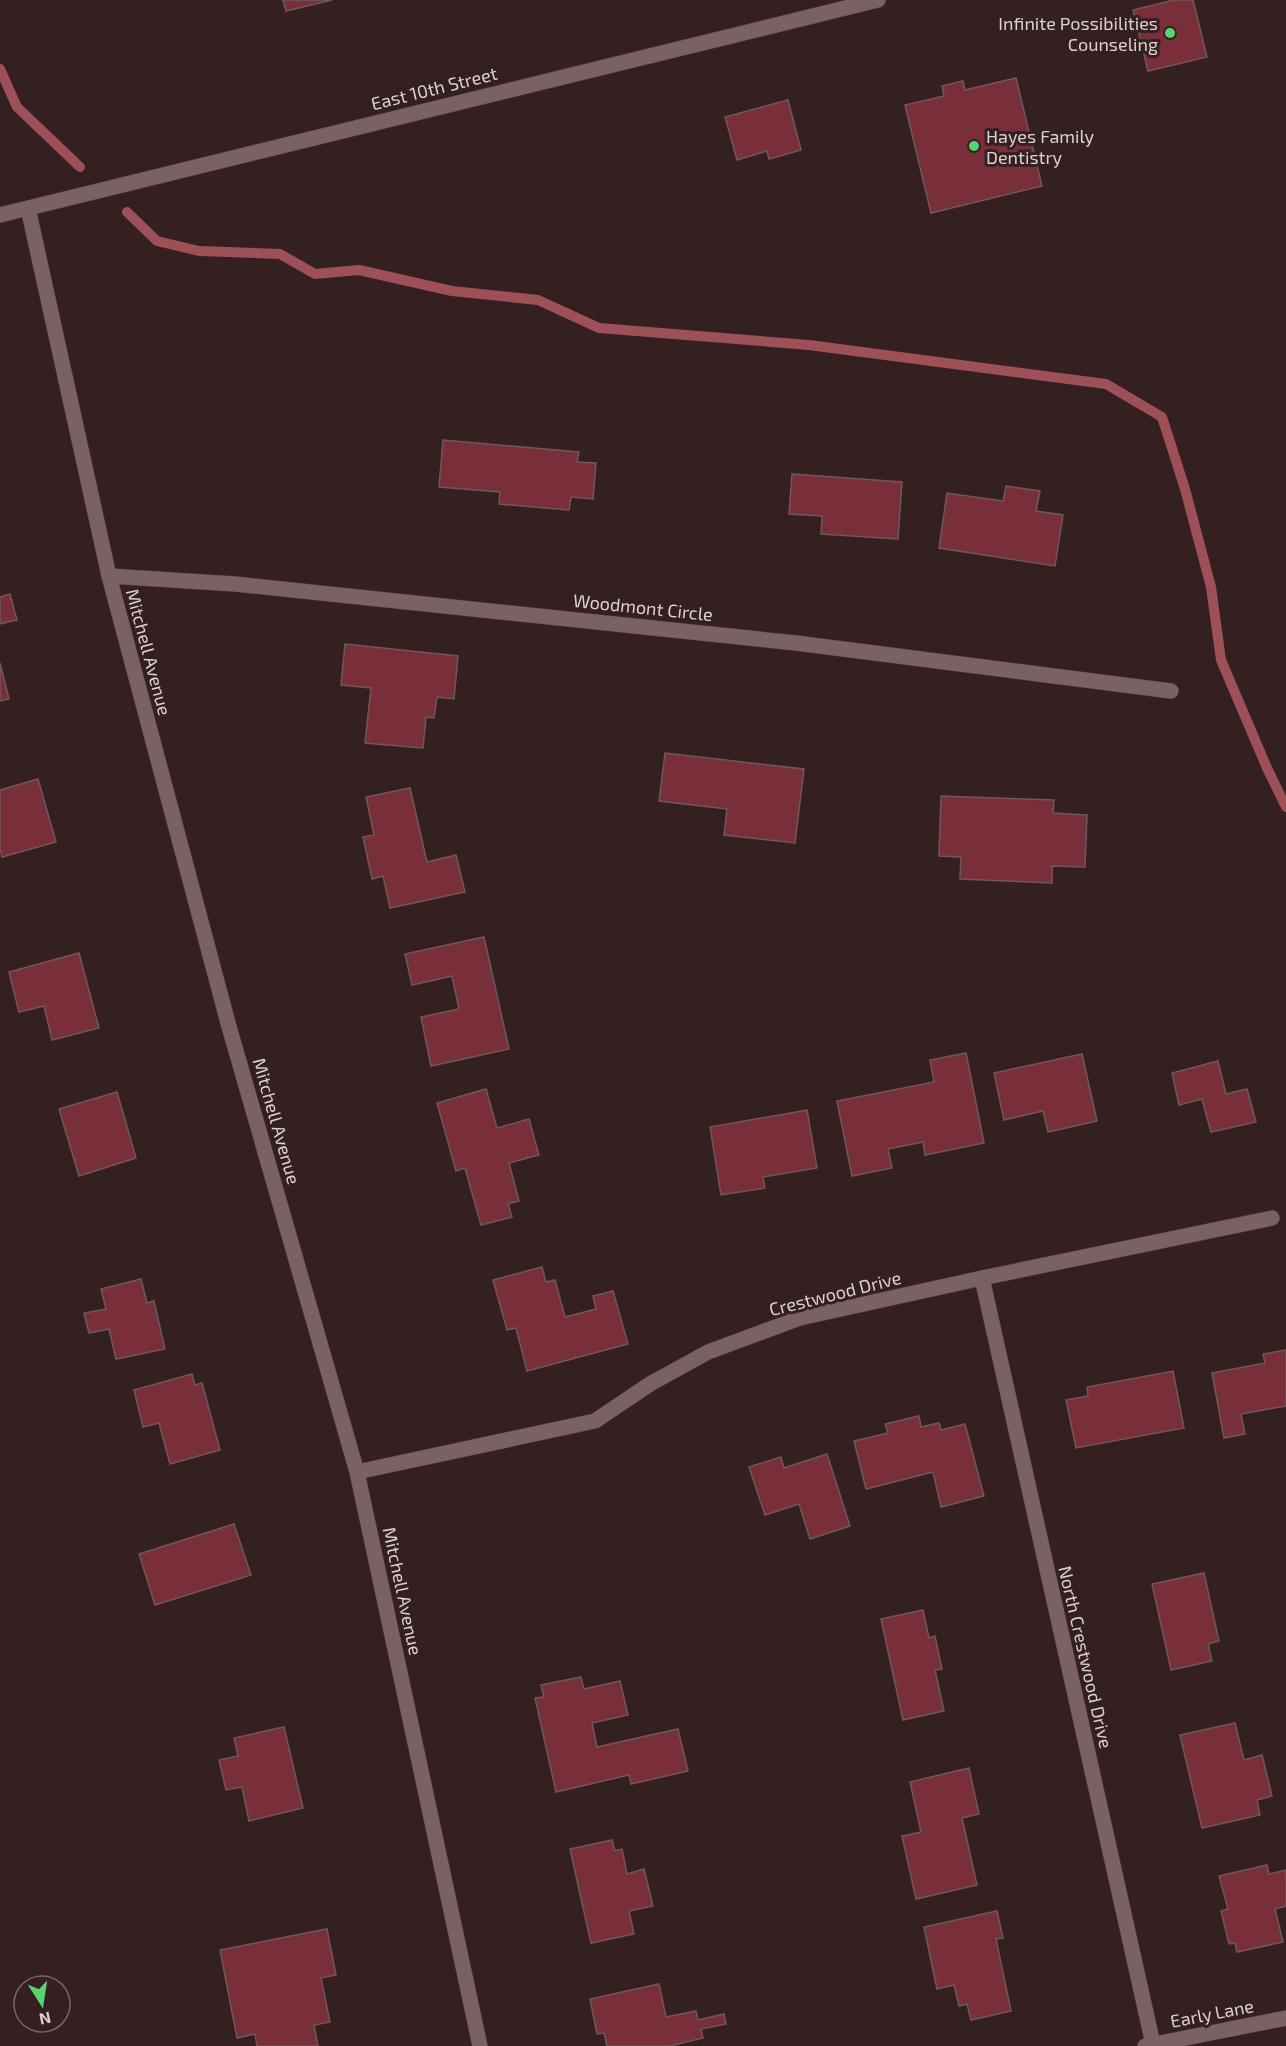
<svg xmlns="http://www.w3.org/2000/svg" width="1286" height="2046" viewBox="0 0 1286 2046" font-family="'Exo 2',sans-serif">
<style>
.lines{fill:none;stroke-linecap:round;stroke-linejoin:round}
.stream{stroke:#9e5058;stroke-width:10}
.building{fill:#792f39;stroke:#705759;stroke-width:1.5}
.street-casing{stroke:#4f3d3e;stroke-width:16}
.secondary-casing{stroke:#4f3d3e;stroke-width:16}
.street{stroke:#7b6163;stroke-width:15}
.secondary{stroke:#7b6163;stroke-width:15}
.poi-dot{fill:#59d56f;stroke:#352021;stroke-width:2}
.labels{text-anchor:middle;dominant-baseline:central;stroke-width:6;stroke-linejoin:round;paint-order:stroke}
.poi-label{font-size:18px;fill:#dfd0d1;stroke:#352021;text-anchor:end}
.street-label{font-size:18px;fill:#dfd0d1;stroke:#352021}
</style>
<rect width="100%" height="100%" fill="#352021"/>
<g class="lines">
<g class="stream">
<path d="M0,69L17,107L80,167"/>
<path d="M127,212L157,241L199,251L280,254L315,274L359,270L452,291L538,300L599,328L809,345L1106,384L1162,417L1185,489L1211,587L1221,660L1267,768L1286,807"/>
</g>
</g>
<g class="building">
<path d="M283,0H332L286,11Z"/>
<path d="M1174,0H1193L1207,57L1148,71L1133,10Z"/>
<path d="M1016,78L1042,186L931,213L905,105L944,96L942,86L963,81L965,90Z"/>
<path d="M788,100L801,150L769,159L767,151L737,160L725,117Z"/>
<path d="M443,440L579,452L577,462L596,463L593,499L571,497L569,510L499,504L500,492L439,487Z"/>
<path d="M792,474L902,482L898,539L821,534L822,516L789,514Z"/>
<path d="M1006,486L1040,491L1036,511L1063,515L1055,566L939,548L947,493L1003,501Z"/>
<path d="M10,594L17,620L0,624V597Z"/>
<path d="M345,644L458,656L454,699L437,697L434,718L426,717L423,748L365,743L371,688L341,685Z"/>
<path d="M0,663L9,699L0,701Z"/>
<path d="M665,753L804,769L795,843L724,835L727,809L659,801Z"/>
<path d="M38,779L56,842L2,857L0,849V790Z"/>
<path d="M410,788L427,862L456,855L465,892L390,908L383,876L372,879L363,837L374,835L366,797Z"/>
<path d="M941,796L1054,800L1053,813L1087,815L1085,867L1052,866V883L960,879L961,857L939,856Z"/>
<path d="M484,937L509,1049L431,1066L421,1017L459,1009L452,976L412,985L405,954Z"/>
<path d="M79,953L99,1028L52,1040L44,1006L19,1012L9,972Z"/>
<path d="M966,1053L984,1143L925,1155L923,1142L888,1149L892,1168L852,1176L837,1101L934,1082L930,1060Z"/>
<path d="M1082,1054L1097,1121L1048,1132L1043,1111L1004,1120L994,1073Z"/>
<path d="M1218,1061L1226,1094L1247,1089L1256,1122L1211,1132L1202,1099L1179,1105L1172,1073Z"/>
<path d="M486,1089L497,1128L529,1119L539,1155L509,1163L519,1201L508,1204L512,1217L481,1225L465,1168L456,1171L437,1103Z"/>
<path d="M117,1092L136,1158L79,1176L59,1109Z"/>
<path d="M807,1110L817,1168L763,1177L765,1188L721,1195L710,1127Z"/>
<path d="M542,1267L546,1282L555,1280L565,1317L596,1309L593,1296L613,1291L628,1344L527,1371L516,1328L507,1330L493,1280Z"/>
<path d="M141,1279L147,1303L154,1301L165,1349L116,1359L109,1329L89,1333L84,1313L106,1309L101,1289Z"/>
<path d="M1286,1350V1406L1241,1414L1245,1434L1224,1438L1212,1373L1265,1363L1263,1354Z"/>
<path d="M1173,1371L1184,1428L1076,1448L1066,1400L1088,1396L1087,1387Z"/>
<path d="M192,1374L195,1385L202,1383L220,1450L170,1464L159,1423L143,1427L134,1390Z"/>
<path d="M919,1416L921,1427L939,1423L941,1430L965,1424L984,1496L941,1507L933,1472L866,1489L854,1441L888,1433L885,1424Z"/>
<path d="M827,1454L850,1526L810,1539L799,1504L765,1515L749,1467L781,1457L784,1468Z"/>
<path d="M234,1524L251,1575L155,1605L139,1554Z"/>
<path d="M1204,1573L1219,1641L1208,1644L1212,1661L1171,1670L1152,1584Z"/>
<path d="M923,1610L929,1638L935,1636L942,1669L935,1670L944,1711L903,1720L881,1619Z"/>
<path d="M581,1677L584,1689L620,1681L628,1715L592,1723L597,1747L678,1729L688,1771L631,1784L629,1775L556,1792L535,1698L544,1697L541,1685Z"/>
<path d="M1235,1723L1244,1760L1262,1755L1272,1796L1257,1800L1260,1815L1202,1828L1180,1735Z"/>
<path d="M284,1727L303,1808L249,1821L242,1787L226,1790L219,1760L238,1756L234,1738Z"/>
<path d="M969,1768L979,1814L962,1818L977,1885L916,1899L902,1836L921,1832L910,1782Z"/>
<path d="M612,1840L615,1851L622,1849L627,1874L644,1869L653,1906L629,1911L634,1934L591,1943L570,1849Z"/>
<path d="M1267,1865L1269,1874L1286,1870V1906L1275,1909L1283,1942L1237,1952L1235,1943L1229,1944L1221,1911L1228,1909L1219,1876Z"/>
<path d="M997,1911L1003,1938L996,1939L1011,2011L971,2020L967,2004L959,2006L954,1985L937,1989L924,1927Z"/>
<path d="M327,1929L336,1975L321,1978L330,2022L314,2025L318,2046H257L255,2034L237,2038L220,1950Z"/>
<path d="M659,1984L666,2017L696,2011L698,2020L724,2014L726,2024L701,2029L703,2038L670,2046H607L604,2033L597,2034L590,1999Z"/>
</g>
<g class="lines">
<defs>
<g id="street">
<path d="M28,208L109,576L228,1023L357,1472L480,2046"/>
<path d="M109,576L235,584L796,643L1171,691"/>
<path d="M982,1278L1153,2044"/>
<path d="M357,1472L595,1421L650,1384L708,1352L800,1318L982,1278L1272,1218"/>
<path d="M1145,2046L1286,2018"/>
</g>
<path id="secondary" d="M0,215L878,0"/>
</defs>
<use href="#street" class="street-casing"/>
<use href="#secondary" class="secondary-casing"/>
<use href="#street" class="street"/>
<use href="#secondary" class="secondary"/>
</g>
<g class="poi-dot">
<circle cx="1170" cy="33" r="6"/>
<circle cx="974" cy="146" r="6"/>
</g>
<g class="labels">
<g class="poi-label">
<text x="1158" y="23">Infinite Possibilities<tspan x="1158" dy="21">Counseling</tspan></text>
<text x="986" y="136" text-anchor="start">Hayes Family<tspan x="986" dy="21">Dentistry</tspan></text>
</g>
<g class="street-label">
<text transform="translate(434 88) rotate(-14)">East 10th Street</text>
<text transform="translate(643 607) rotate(6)">Woodmont Circle</text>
<text transform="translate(149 652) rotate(75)">Mitchell Avenue</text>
<text transform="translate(277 1121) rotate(74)">Mitchell Avenue</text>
<text transform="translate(835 1293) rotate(-14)">Crestwood Drive</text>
<text transform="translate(403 1591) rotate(78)">Mitchell Avenue</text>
<text transform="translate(1086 1657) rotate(77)">North Crestwood Drive</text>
<text transform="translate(1212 2013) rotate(-11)">Early Lane</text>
</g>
</g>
<g transform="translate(42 2004) rotate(168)"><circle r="28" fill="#352021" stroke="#796667" stroke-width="1.5"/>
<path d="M0-4.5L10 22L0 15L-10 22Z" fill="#59d56f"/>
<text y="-9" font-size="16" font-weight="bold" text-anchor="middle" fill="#dfd0d1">N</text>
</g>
</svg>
